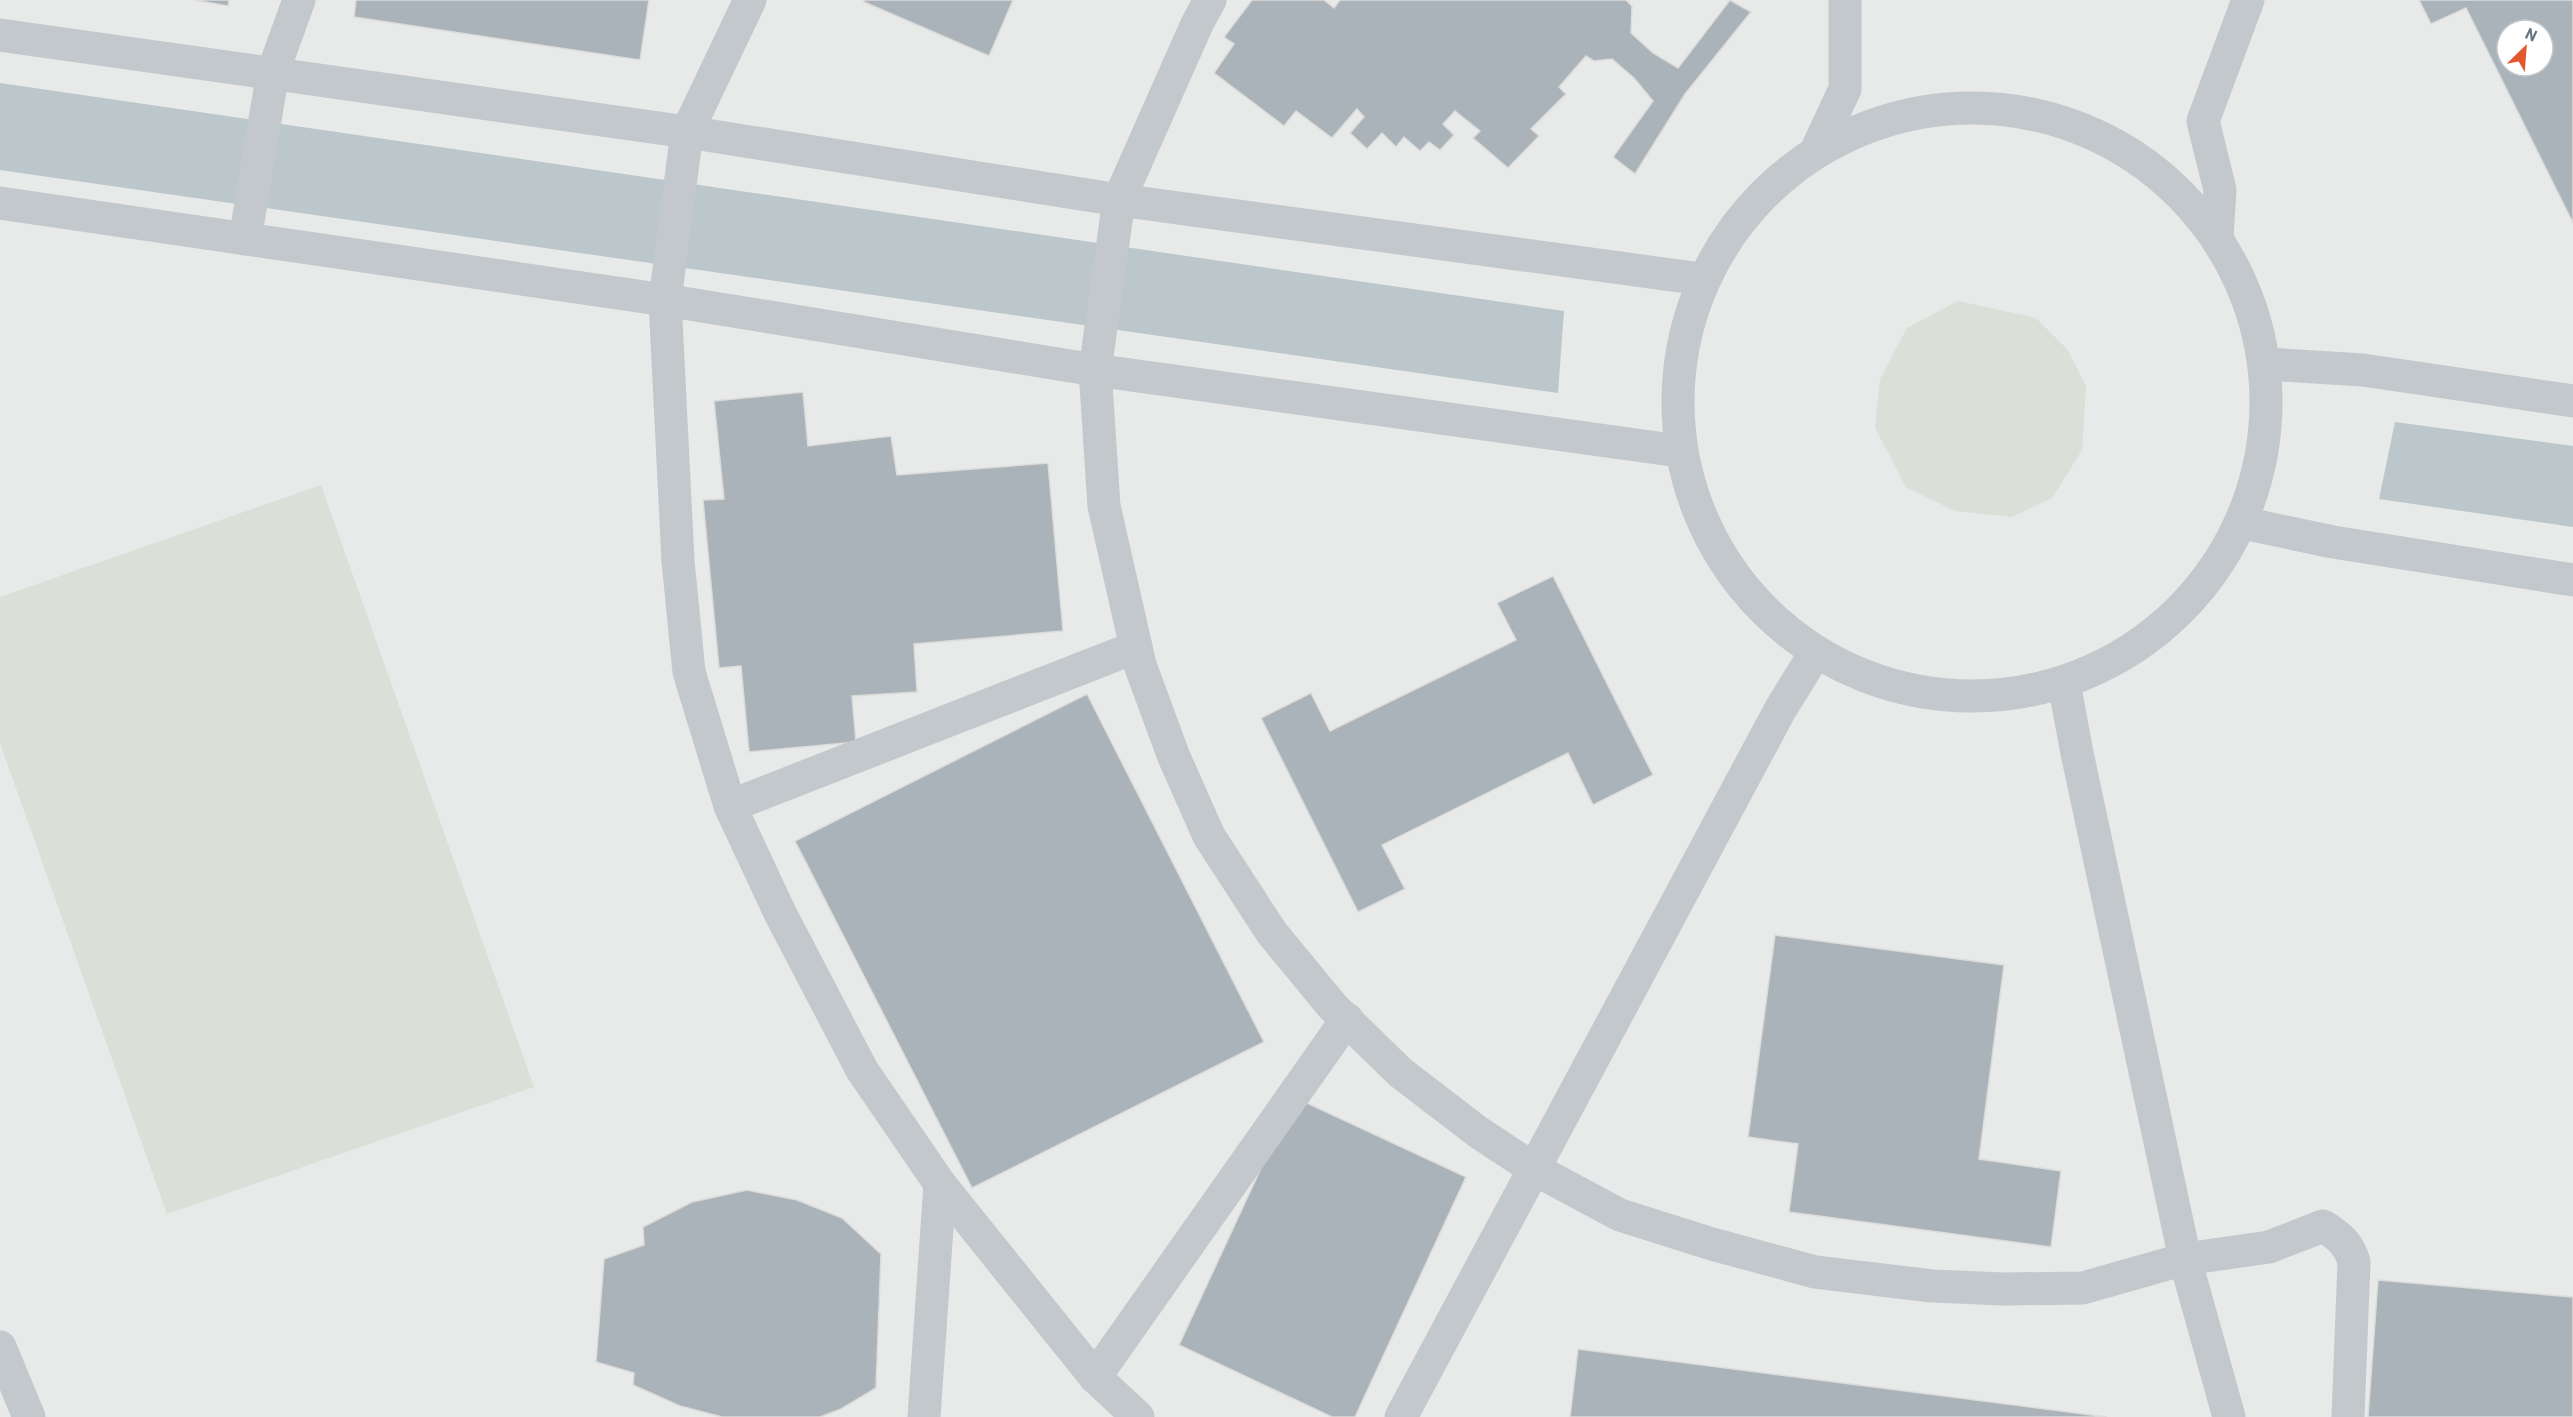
<svg xmlns="http://www.w3.org/2000/svg" width="2573" height="1417" viewBox="0 0 2573 1417" font-family="Barlow,sans-serif">
<style>
.built{fill:#e8e9e9;fill-rule:evenodd}
.green{fill:#dadfd7}
.water{fill:#bbc7cb}
.building{fill:#aab3b9;stroke:#dcdcda;stroke-width:1.5;fill-rule:evenodd}
.lines{fill:none;stroke-linecap:round;stroke-linejoin:round}
.minor{stroke:#c3c8cc;stroke-width:33}
</style>
<rect width="100%" height="100%" fill="#fafaf8"/>
<path class="built" d="M0,0H2573V1417H0ZM2507,30H2543V66H2507Z"/>
<g class="green">
<path d="M1958,301L2036,318L2067,349L2086,386L2082,450L2052,498L2012,517L1955,511L1906,487L1875,428L1880,379L1907,328Z"/>
<path d="M321,485L534,1087L167,1214L0,743V597Z"/>
</g>
<g class="water">
<path d="M0,83L1564,311L1558,393L0,170Z"/>
<path d="M2395,422L2573,446V527L2379,499Z"/>
</g>
<g class="building">
<path d="M194,0H229L228,6Z"/>
<path d="M356,0H649L640,60L354,17Z"/>
<path d="M864,0H1013L989,56L864,2Z"/>
<path d="M1252,0H1324L1334,8L1340,0H1626L1632,6L1631,33L1653,53L1678,68L1730,0L1751,12L1685,94L1635,174L1613,157L1653,101L1634,78L1612,59L1594,61L1586,56L1559,87L1566,94L1531,129L1539,136L1508,168L1473,138L1480,131L1455,111L1443,124L1454,135L1440,150L1429,142L1420,151L1404,137L1396,147L1382,133L1367,149L1350,133L1364,117L1357,109L1332,138L1296,111L1284,126L1214,73L1234,44L1224,37Z"/>
<path d="M2419,0H2573V223L2466,8L2431,24ZM2507,30H2543V66H2507Z"/>
<path d="M803,392L808,446L891,436L897,475L1048,463L1063,631L914,644L917,692L852,696L856,742L749,752L741,666L719,668L703,500L724,499L714,401Z"/>
<path d="M1553,576L1653,775L1593,805L1568,753L1382,845L1405,889L1358,912L1261,718L1311,693L1330,731L1516,640L1497,603Z"/>
<path d="M1087,694L1264,1042L972,1188L795,841Z"/>
<path d="M1775,935L2004,965L1979,1159L2061,1171L2051,1247L1789,1212L1798,1144L1748,1137Z"/>
<path d="M1294,1097L1466,1177L1355,1417H1332L1179,1345Z"/>
<path d="M747,1190L797,1200L842,1218L881,1254L876,1388L841,1409L820,1417H722L680,1406L633,1385L634,1373L596,1362L604,1259L644,1245L643,1227L692,1202Z"/>
<path d="M2378,1280L2573,1297V1417H2368Z"/>
<path d="M1578,1349L2107,1417H1570Z"/>
</g>
<g class="lines">
<g class="minor">
<path d="M750,0L687,132L665,300L678,561L689,672L730,806L780,913L862,1070L940,1184L1095,1377L1138,1417"/>
<path d="M1210,0L1197,24L1119,200L1095,370L1104,506L1140,665L1174,757L1209,836L1272,933L1333,1007L1401,1073L1478,1132L1534,1169L1620,1215L1712,1244L1815,1272L1932,1286L2004,1289L2083,1288L2185,1259L2269,1247L2323,1226C2339,1236 2349,1244 2354,1262L2348,1417"/>
<path d="M0,35L687,132L1119,200L1701,279"/>
<circle cx="1972" cy="402" r="294"/>
<path d="M1816,151L1845,89V0"/>
<path d="M0,203L665,300L1095,370L1679,451"/>
<path d="M2217,236L2220,190L2203,121L2248,0"/>
<path d="M245,239L273,72L299,0"/>
<path d="M2266,364L2363,370L2573,401"/>
<path d="M2243,523L2333,542L2573,580"/>
<path d="M2064,683L2077,753L2185,1259L2229,1417"/>
<path d="M730,806L1136,647"/>
<path d="M0,1347L29,1417"/>
<path d="M1095,1377L1347,1019"/>
<path d="M924,1417L940,1184"/>
<path d="M1401,1417L1780,710L1815,653"/>
</g>
</g>
<g transform="translate(2525 48) rotate(25)"><circle r="28" fill="#ffffff" stroke="#c1c8cd" stroke-width="1.5"/>
<path d="M0-4.5L10 22L0 15L-10 22Z" fill="#e4572e"/>
<text y="-9" font-size="16" font-weight="bold" text-anchor="middle" fill="#657683">N</text>
</g>
</svg>
